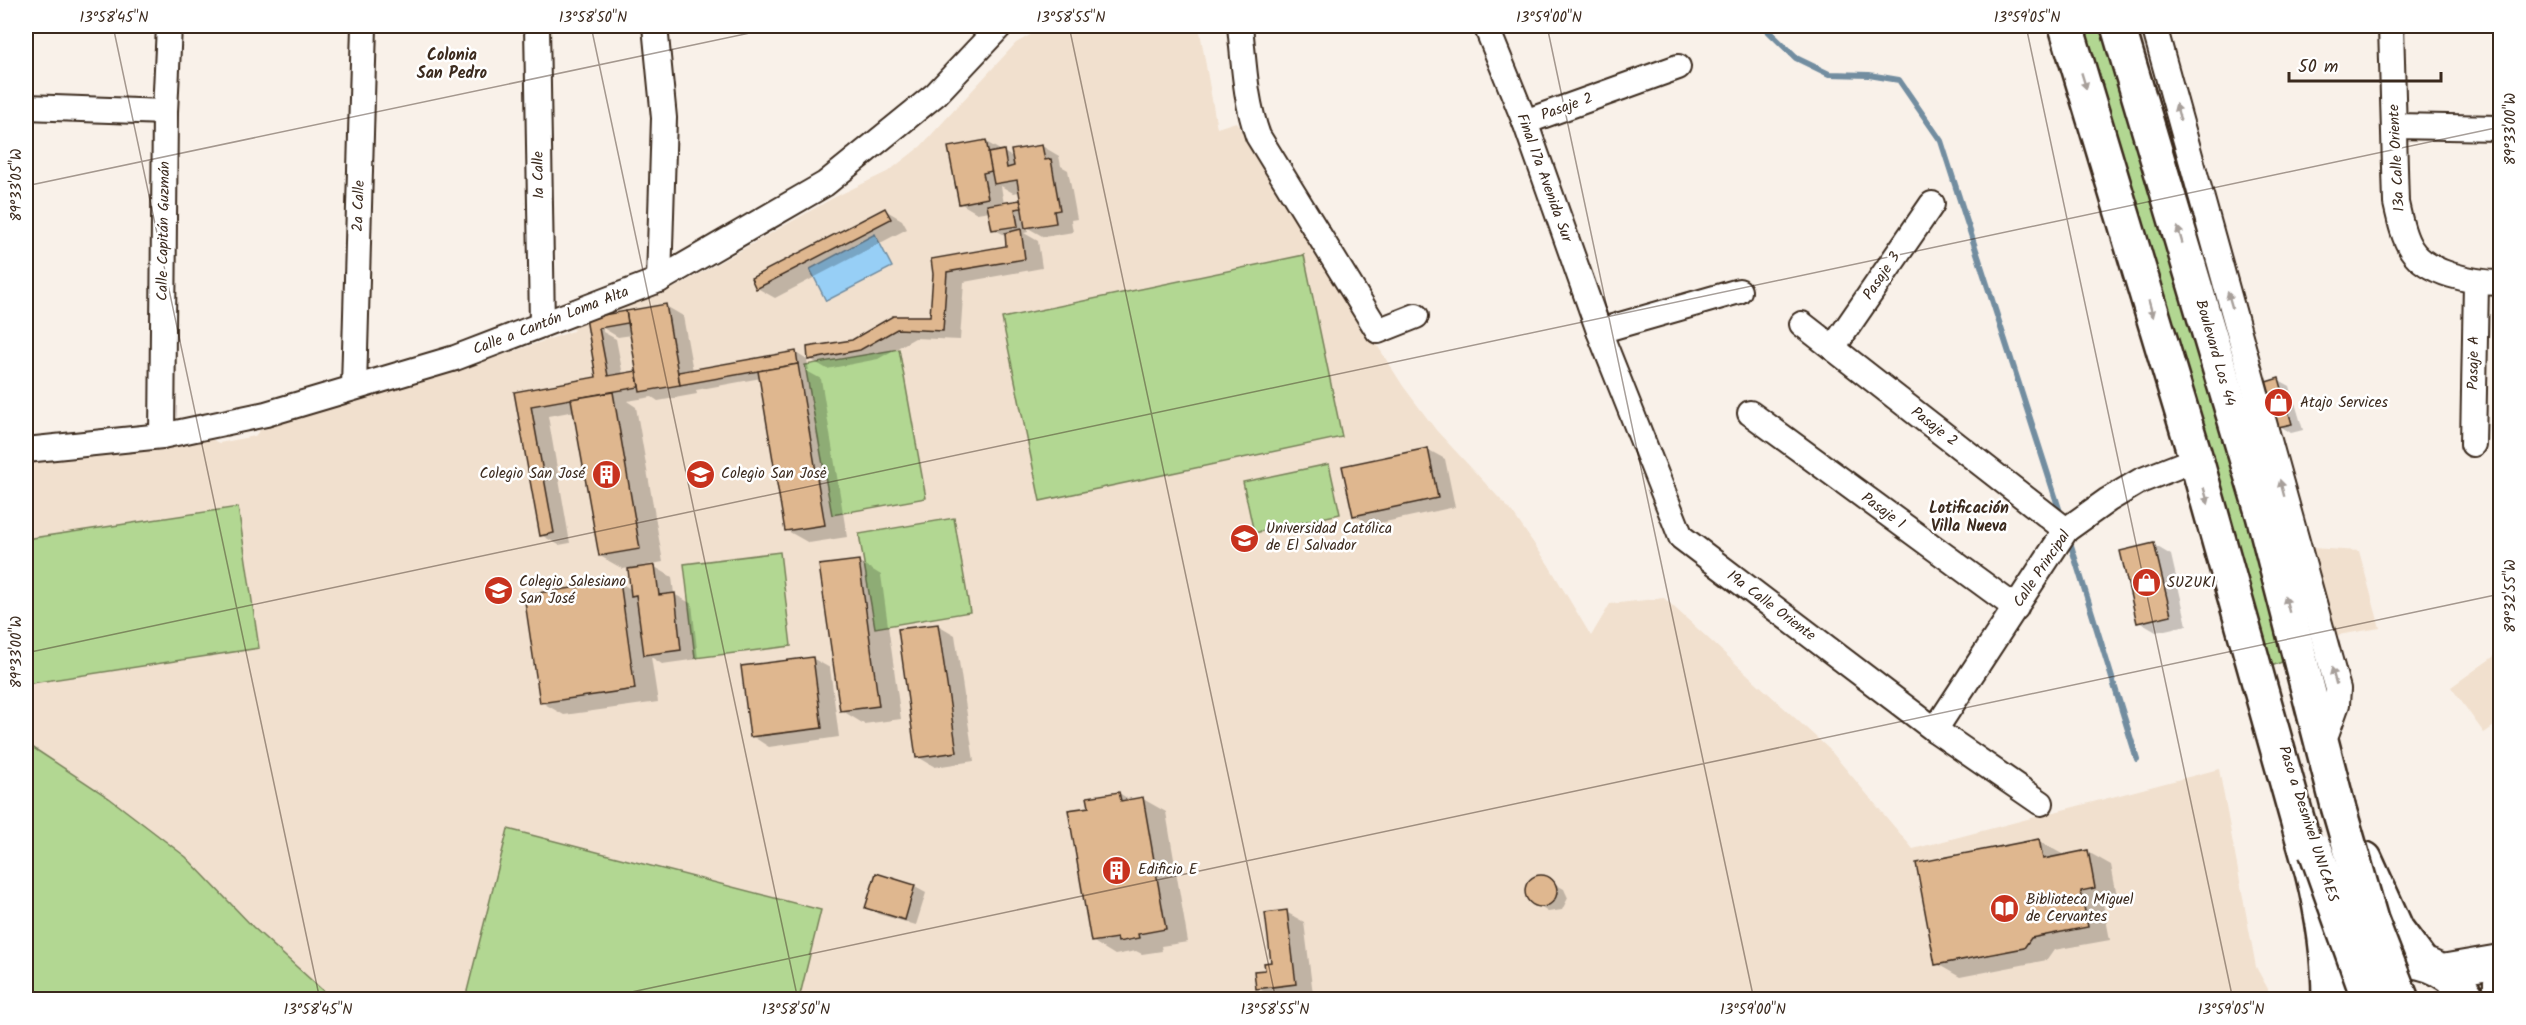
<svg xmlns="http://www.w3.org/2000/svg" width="2526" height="1025" viewBox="0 0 2526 1025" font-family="Kalam,sans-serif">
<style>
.built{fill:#f1e0ce}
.green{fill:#b2d792;stroke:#768058;stroke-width:1.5}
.water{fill:#97cff6;stroke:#728da0;stroke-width:1.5}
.shadow{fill:#0003;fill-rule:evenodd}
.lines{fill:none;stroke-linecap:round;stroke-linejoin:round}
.stream{stroke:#728da0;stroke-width:6}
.building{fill:#dfb78f;stroke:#3b2a1e;stroke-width:1.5}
.minor-casing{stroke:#3b2a1e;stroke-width:28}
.major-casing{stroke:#3b2a1e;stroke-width:36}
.highway-casing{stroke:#3b2a1e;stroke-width:38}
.minor{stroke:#fff;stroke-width:24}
.major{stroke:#fff;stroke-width:32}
.highway{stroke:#fff;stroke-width:33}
.highway-bridge-casing{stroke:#3b2a1e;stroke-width:38;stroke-linecap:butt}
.highway-bridge{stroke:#fff;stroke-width:33}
.oneway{fill:#a79f9a}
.ticks{fill:none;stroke:#3b2a1e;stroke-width:1.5;stroke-opacity:0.45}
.labels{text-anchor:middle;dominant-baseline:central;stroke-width:5;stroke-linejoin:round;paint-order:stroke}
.street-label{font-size:15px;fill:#3b2a1e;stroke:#fff}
.poi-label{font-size:15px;fill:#3b2a1e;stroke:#fff;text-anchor:start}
.neighbourhood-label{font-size:16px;font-weight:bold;fill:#3b2a1e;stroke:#fff}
.neatline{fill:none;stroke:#3b2a1e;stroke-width:2}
.ticks-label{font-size:15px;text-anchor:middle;fill:#3b2a1e}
</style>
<rect width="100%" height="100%" fill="#f9f1e9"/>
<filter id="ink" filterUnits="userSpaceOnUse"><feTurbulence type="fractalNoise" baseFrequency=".0167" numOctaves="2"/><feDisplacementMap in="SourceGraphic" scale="12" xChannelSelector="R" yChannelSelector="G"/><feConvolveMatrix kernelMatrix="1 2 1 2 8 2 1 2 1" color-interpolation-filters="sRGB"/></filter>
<g filter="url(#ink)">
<g class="built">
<path d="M1046,26H1199L1217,128L1236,122L1403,386L1436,430L1512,512L1548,564L1591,636L1610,604L1664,598L1829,749L1913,849L2219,769L2256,967L2268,989V999H332L253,927L186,857L109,798L26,743V460L211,439L219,443L255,436L260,430L458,370L573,331L575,325L617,305L676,287L833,198L889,171L921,146L1016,43Z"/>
<path d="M2312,548L2359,551L2380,628L2332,636Z"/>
<path d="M2500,652V722L2484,733L2451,687Z"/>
</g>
<g class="green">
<path d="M2076,26H2108L2287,660L2269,667Z"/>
<path d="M1304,255L1342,437L1040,501L1002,318Z"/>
<path d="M899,349L926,498L832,515L805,365Z"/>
<path d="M1329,464L1340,514L1254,533L1243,482Z"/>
<path d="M238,507L259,648L26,684V539Z"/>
<path d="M954,518L970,612L875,628L859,534Z"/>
<path d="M780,552L791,646L695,658L684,564Z"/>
<path d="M26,743L109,798L186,857L253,927L332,999H26Z"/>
<path d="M508,829L821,910L799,999H465Z"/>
</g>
<path class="water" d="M875,234L892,267L826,301L810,269Z"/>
<g class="shadow">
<path d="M986,142L1014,158L1042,146L1059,156L1061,166L1068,170L1077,219L1071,220L1073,232L1044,237L1028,228V232L1024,233L1038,241L1042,268L964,282L960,340L915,338L878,359L827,369L810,359L853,341L931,317L935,274L1008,247L1007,236L993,229L990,211L977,213L960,203ZM1001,186L1013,193L1020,192L1022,203L1020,201L1004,204Z"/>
<path d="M885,210L902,220L907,229L775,298L757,288Z"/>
<path d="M666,306L683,316L693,371L796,353L807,360L809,370H805L821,379L847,537L809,543L786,530L761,378L696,390L697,394L658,401L652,397L627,401L636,407L663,562L636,567L637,569L655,567L672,577L674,594L692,604L698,659L662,664L651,657L658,702L564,715L541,702L619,582L632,590L629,568L623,569L600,556L575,411L548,416L570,543L559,545L541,535L516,393L598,378L588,320ZM603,328L618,337L632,335L638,372L623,375L616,339L603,332Z"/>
<path d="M2279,380L2290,386L2303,430L2291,433L2280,426Z"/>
<path d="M1427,449L1445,459L1455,507L1371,525L1354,515Z"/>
<path d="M2154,545L2171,555L2187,625L2156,632L2139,622Z"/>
<path d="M858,561L881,575L901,719L864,724L841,710Z"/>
<path d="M938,625L955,635L974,761L935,767L918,757Z"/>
<path d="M812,658L830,668L839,737L769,747L752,736Z"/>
<path d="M1119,793L1132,801L1143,799L1166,812L1188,942L1161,946L1162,951L1142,954L1136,951L1115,955L1092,941L1090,808Z"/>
<path d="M2039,841L2062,854V857L2088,852L2111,865L2118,901L2103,903L2110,940L2054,950L2047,960L1960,977L1937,964Z"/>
<path d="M877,875L915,887L926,893L916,925L878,914L867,907Z"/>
<path d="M1544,878L1564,889L1568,898L1562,910L1548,912L1537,905L1527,894L1528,885L1534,879Z"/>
<path d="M1286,912L1304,922L1313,994L1275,998L1257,988L1272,963Z"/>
</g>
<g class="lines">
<g class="stream">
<path d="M1763,26L1796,58L1829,74L1869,75L1899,80L1941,141L2061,515"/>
<path d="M2069,539L2137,759"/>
</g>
</g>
<g class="building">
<path d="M986,140L992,171L983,173L988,198L959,204L948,147Z"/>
<path d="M1042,145L1045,160L1051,159L1060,210L1054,211L1056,223L1025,228L1017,180L994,184L988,153L1004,150L1007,168L1014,166L1011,150Z"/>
<path d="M1020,200L1022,208L1015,209L1018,226L992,230L987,205Z"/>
<path d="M885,208L891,219L756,289L751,278Z"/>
<path d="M1021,229L1025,259L947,272L943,331L897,329L860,350L808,360L807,347L852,340L893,316H930L933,274L931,259L1006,246L1005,233Z"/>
<path d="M666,304L680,385L640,392L626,311Z"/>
<path d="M626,311L628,323L599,328L608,376L636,371L639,387L531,406L554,533L540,536L514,392L596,377L586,318Z"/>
<path d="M796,351L798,364L680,385L678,372Z"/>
<path d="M798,364L825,525L785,531L758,371Z"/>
<path d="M2279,378L2292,424L2278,427L2266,382Z"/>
<path d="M613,392L640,549L599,556L571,399Z"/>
<path d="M1428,448L1438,498L1353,516L1342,466Z"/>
<path d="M2154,543L2171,615L2137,623L2120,551Z"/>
<path d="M859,560L879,706L840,711L819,565Z"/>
<path d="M655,565L659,595L675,593L681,650L644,655L636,595L631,596L628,569Z"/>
<path d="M620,581L635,689L540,703L524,595Z"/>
<path d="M938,624L957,752L916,758L898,629Z"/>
<path d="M813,657L822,728L750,737L741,666Z"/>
<path d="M1119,792L1121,801L1143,797L1166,929L1138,934L1139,938L1118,942L1117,938L1091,942L1068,810L1089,807L1087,797Z"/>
<path d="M2039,839L2043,859L2088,850L2095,888L2081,891L2088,927L2031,938L2024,948L1935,965L1916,863Z"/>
<path d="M876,873L915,885L905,920L865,908Z"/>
<circle cx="1541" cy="891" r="16"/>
<path d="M1287,910L1296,984L1256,989L1254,971L1265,970L1264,963L1271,962L1265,913Z"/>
</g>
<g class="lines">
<defs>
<g id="minor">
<path d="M537,26L542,324"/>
<path d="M655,26L664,118L659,280"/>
<path d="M1240,26C1244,63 1245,100 1258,136L1378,331L1416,316"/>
<path d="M1486,26L1525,122L1599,331L1681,537L1935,730L2041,803"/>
<path d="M2154,26L2338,689L2337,704L2327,732"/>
<path d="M2391,26L2396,203C2405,243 2409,262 2451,275C2468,280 2482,283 2500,283"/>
<path d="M26,107L165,112"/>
<path d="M1525,122L1678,67"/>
<path d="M2395,126L2500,128"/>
<path d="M1802,324L2066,530"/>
<path d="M1599,331L1739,291"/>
<path d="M1833,348L1932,204"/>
<path d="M354,387L364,26"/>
<path d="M1750,413L2016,608"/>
<path d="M162,436L165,112L169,26"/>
<path d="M2473,444L2476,283"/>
<path d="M26,450L162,436L266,414L455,358L659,280L825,184L936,94L1000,26"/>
<path d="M1935,730L2066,530L2108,500L2140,481L2196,459"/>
</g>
<g id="major">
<path d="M2395,961C2426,959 2454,973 2470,1000"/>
<path d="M2442,971L2500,961"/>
<path d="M2500,982V996"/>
</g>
<g id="highway">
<path d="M2066,26L2196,459L2312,872C2323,915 2329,955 2329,1000"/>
<path d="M2118,26L2263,515L2338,806"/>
<path d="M2365,859L2397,930L2421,962"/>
</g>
</defs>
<use href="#minor" class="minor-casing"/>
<use href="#major" class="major-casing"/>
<use href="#highway" class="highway-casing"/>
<use href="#minor" class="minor"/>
<use href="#major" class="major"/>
<use href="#highway" class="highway"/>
<defs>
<g id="highway-bridge">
<path d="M2338,806L2371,920L2402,1000"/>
<path d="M2316,851L2369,1000"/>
</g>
</defs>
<use href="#highway-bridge" class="highway-bridge-casing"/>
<use href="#highway-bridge" class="highway-bridge"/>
</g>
<defs><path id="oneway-solid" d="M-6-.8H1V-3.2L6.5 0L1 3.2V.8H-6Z" transform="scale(1.5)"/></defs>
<g class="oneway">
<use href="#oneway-solid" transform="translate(2084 81) rotate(73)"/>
<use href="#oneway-solid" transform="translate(2178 112) rotate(-106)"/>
<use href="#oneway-solid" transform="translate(2180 235) rotate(-106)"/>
<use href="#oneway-solid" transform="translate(2230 300) rotate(-106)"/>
<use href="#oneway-solid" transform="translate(2151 309) rotate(74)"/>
<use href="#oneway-solid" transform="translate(2282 488) rotate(-105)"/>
<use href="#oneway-solid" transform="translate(2206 496) rotate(74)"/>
<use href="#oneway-solid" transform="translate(2287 604) rotate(-105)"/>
<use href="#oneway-solid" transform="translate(2334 676) rotate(-105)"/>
</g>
</g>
<path class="ticks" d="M113,26L320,1000M591,26L798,1000M1069,26L1276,1000M1547,26L1754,1000M2026,26L2233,1000M26,186L783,26M26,653L2500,127M594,1000L2500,594"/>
<defs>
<symbol id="shop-disc" viewBox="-11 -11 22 22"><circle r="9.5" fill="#c8321e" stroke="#fff"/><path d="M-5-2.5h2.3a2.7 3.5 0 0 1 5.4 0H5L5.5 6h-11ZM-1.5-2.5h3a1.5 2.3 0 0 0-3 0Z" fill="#fff"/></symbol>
<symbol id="building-disc" viewBox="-11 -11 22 22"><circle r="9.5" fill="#c8321e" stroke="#fff"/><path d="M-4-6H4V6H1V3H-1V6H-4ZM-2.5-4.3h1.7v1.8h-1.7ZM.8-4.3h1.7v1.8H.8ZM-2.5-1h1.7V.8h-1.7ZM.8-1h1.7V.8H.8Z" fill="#fff"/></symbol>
<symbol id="school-disc" viewBox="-11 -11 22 22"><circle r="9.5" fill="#c8321e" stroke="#fff"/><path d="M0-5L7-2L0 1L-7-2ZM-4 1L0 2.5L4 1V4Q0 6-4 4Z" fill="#fff"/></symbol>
<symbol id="university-disc" viewBox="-11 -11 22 22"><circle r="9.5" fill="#c8321e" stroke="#fff"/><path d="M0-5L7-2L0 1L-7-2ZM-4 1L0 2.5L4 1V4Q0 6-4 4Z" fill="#fff"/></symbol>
<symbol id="library-disc" viewBox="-11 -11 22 22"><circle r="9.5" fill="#c8321e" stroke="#fff"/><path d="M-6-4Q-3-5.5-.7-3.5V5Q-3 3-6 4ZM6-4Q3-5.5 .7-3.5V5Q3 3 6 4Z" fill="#fff"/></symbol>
</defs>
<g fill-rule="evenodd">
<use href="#shop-disc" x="2262" y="386" width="33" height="33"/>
<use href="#building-disc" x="590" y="458" width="33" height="33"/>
<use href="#school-disc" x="684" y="458" width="33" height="33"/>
<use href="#university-disc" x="1228" y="522" width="33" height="33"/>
<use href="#shop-disc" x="2130" y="566" width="33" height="33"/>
<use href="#school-disc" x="482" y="574" width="33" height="33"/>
<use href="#building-disc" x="1100" y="854" width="33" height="33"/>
<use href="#library-disc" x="1988" y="892" width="33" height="33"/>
</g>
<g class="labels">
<g class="street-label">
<text transform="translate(1567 107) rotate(-20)">Pasaje 2</text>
<text transform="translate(2397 158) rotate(-93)">13a Calle Oriente</text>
<text transform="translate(539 175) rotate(-91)">1a Calle</text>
<text transform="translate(1544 178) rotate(70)">Final 17a Avenida Sur</text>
<text transform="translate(359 206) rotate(-88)">2a Calle</text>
<text transform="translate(164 231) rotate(-89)">Calle Capitán Guzmán</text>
<text transform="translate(1882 276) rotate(-56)">Pasaje 3</text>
<text transform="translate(551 321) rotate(-21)">Calle a Cantón Loma Alta</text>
<text transform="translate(2215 353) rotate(74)">Boulevard Los 44</text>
<text transform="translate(2474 363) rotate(-89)">Pasaje A</text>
<text transform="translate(1934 427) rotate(38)">Pasaje 2</text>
<text transform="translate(1883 511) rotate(36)">Pasaje 1</text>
<text transform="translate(2042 569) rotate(-56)">Calle Principal</text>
<text transform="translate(1771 606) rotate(37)">19a Calle Oriente</text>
<text transform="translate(2308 824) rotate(72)">Paso a Desnivel UNICAES</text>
</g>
<g class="poi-label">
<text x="2300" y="403">Atajo Services</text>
<text x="585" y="474" text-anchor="end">Colegio San José</text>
<text x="721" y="474">Colegio San Josė</text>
<text x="1266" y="529">Universidad Católica<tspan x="1266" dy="17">de El Salvador</tspan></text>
<text x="519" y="582">Colegio Salesiano<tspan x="519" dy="17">San José</tspan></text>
<text x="2167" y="583">SUZUKI</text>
<text x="1138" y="870">Edificio E</text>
<text x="2026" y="900">Biblioteca Miguel<tspan x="2026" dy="17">de Cervantes</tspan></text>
</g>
<g class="neighbourhood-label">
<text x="452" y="55">Colonia<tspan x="452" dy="18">San Pedro</tspan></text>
<text x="1969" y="508">Lotificación<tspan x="1969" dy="18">Villa Nueva</tspan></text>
</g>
</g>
<rect width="2526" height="1025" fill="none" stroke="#fff" stroke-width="66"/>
<path d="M2289 72v9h152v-9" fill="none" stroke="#3b2a1e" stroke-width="3"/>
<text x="2298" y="72" font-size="18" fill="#3b2a1e" stroke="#ffffff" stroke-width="4.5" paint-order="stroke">50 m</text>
<rect x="33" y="33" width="2460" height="959" class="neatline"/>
<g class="ticks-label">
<text x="114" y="22">13°58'45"N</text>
<text x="593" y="22">13°58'50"N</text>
<text x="1071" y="22">13°58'55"N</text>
<text x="1549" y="22">13°59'00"N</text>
<text x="2027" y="22">13°59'05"N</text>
<text transform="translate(2510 129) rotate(-90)" y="5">89°33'00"W</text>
<text transform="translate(16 185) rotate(-90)" y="5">89°33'05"W</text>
<text transform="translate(2510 596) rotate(-90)" y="5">89°32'55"W</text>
<text transform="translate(16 652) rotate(-90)" y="5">89°33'00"W</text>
<text x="318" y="1014">13°58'45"N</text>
<text x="796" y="1014">13°58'50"N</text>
<text x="1275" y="1014">13°58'55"N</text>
<text x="1753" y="1014">13°59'00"N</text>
<text x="2231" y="1014">13°59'05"N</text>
</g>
</svg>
